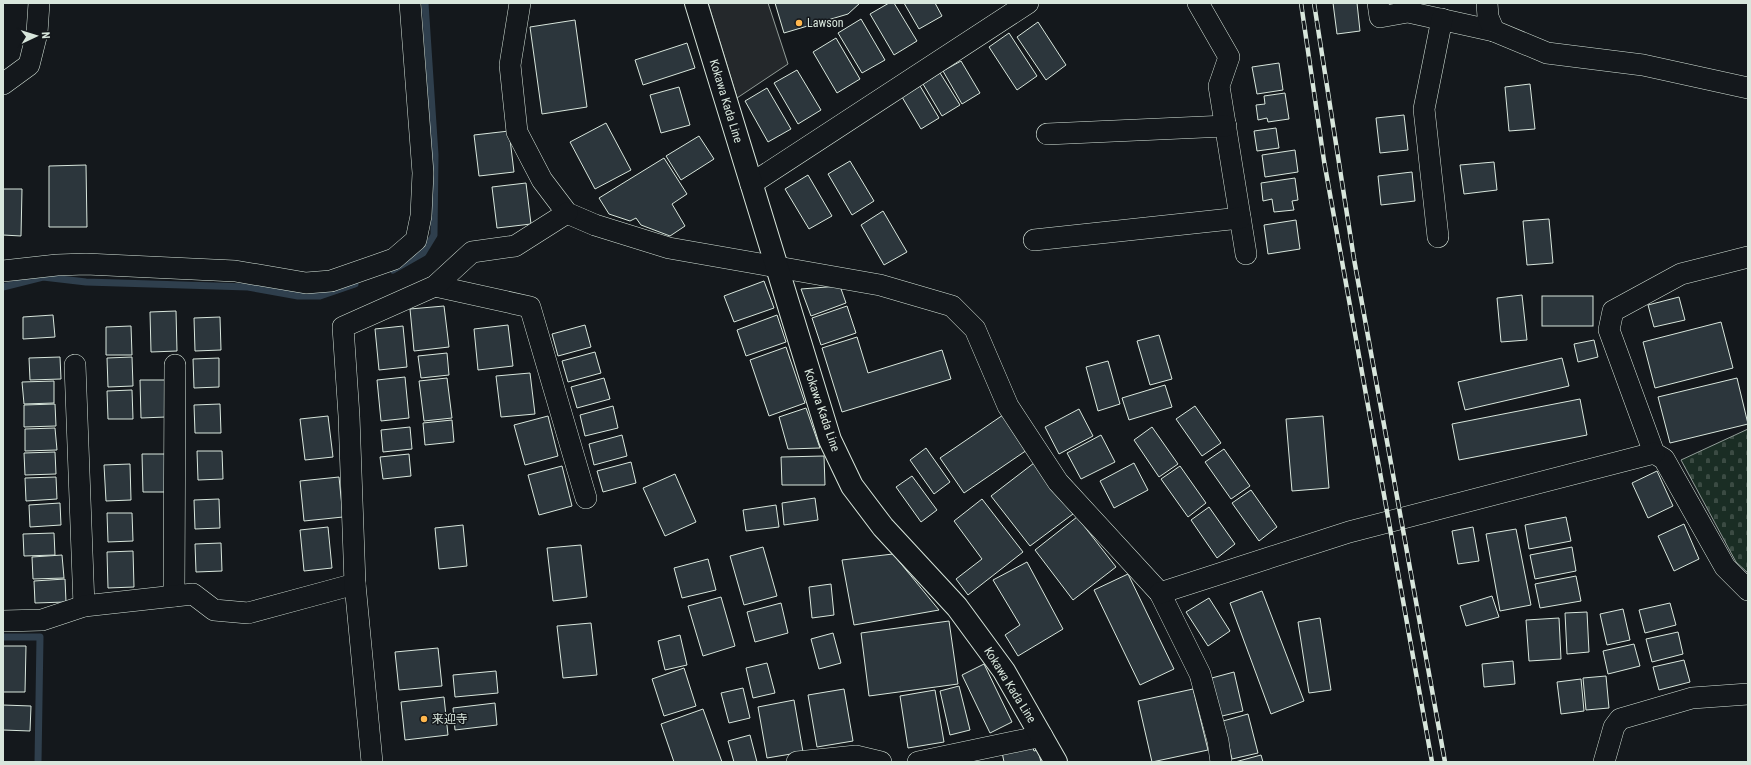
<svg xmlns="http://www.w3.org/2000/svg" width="1751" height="765" viewBox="0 0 1751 765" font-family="'Roboto Condensed','Noto Sans JP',sans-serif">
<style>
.cemetery{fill:url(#cemetery-stones);stroke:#939e99}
.parking{fill:#24282b;stroke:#939e99}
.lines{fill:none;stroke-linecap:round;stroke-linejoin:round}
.stream{stroke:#2f3f4d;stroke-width:7}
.building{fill:#2c363c;stroke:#d8e6dc}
.street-casing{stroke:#d8e6dc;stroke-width:22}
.primary-casing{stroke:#d8e6dc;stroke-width:24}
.street{stroke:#14181c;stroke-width:21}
.primary{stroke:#14181c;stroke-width:22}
.rail-casing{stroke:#d8e6dc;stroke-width:4.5}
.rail{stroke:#14181c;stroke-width:3;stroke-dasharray:9;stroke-linecap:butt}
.poi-dot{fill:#ffb74d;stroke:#14181c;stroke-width:1.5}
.labels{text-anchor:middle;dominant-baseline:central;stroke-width:3;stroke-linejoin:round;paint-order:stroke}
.poi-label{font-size:12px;fill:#d8e6dc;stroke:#14181c;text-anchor:start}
.street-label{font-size:12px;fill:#d8e6dc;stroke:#14181c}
</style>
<defs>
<pattern id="cemetery-stones" width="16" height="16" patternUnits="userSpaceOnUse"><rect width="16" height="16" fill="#1a2d24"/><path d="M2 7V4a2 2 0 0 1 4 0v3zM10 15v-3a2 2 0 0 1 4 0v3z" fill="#3b4b43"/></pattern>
</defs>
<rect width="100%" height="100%" fill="#14181c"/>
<path class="cemetery" d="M1748,429V573L1736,562L1681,460Z"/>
<path class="parking" d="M708,3H768L788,64L737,98Z"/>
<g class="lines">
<g class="stream">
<path d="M393,270L423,253L434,235L435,155L425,3"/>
<path d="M3,287L43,277L86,282L248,287L298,296H320L355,284"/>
<path d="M3,637H40L38,762"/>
</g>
</g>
<g class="building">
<path d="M775,3H860L848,14L784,33Z"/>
<path d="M889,3H894L917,41L894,55L870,14Z"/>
<path d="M904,3H935L942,16L919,29Z"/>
<path d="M1333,3H1357L1360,31L1337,34Z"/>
<path d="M861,19L885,60L862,73L838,33Z"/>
<path d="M575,20L587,107L542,114L530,27Z"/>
<path d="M1038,22L1066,65L1046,80L1017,37Z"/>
<path d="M1009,33L1037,76L1017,90L989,47Z"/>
<path d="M836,38L860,79L837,93L813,52Z"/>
<path d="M687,43L695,68L643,85L635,60Z"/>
<path d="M961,61L980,93L962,104L943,71Z"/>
<path d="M1279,63L1283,90L1257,94L1252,67Z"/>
<path d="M797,70L821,110L798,124L774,83Z"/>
<path d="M940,73L960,105L942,116L923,84Z"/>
<path d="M1530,84L1535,129L1509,131L1505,87Z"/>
<path d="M920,86L939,118L921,129L902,97Z"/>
<path d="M679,87L690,125L661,133L650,95Z"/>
<path d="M767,88L791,129L768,142L745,101Z"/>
<path d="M1285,93L1289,119L1268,122L1267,118L1258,120L1256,105L1265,104L1264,96Z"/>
<path d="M1404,115L1408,150L1380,153L1376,118Z"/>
<path d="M606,123L631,170L595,189L570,142Z"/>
<path d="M1276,128L1279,148L1257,151L1254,131Z"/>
<path d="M509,131L514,172L479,176L474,135Z"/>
<path d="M699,136L714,159L681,180L666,156Z"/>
<path d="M1295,150L1298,172L1265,177L1262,155Z"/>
<path d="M664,158L687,194L672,204L685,226L670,236L641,225L636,218L630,221L609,214L599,198Z"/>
<path d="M850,161L874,201L852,215L828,174Z"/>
<path d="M1494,162L1497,190L1464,194L1460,165Z"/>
<path d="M86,165L87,227H49V166Z"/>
<path d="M1412,172L1415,201L1381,205L1378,176Z"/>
<path d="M808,175L832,216L809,229L785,189Z"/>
<path d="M1295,178L1298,200L1292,201L1294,210L1274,212L1272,199L1263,201L1261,183Z"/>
<path d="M526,183L531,224L497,228L492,187Z"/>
<path d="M3,189H22L21,236L3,235Z"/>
<path d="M883,211L907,252L884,265L861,225Z"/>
<path d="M1549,219L1553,263L1527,265L1523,221Z"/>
<path d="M1296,220L1300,249L1268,254L1264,225Z"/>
<path d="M764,281L774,308L734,322L724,296Z"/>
<path d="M840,286L846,303L811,316L801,289Z"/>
<path d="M1522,295L1527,340L1501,342L1497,298Z"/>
<rect x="1542" y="296" width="51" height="30"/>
<path d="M1679,297L1685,320L1654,327L1648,305Z"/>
<path d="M444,306L449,347L414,351L410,309Z"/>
<path d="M847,306L856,333L821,345L812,318Z"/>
<path d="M176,311L177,351L151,352L150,312Z"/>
<path d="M53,315L55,337L23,339V317Z"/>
<path d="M777,315L786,342L746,356L737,330Z"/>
<path d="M220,317L221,350L195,351L194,318Z"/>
<path d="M1721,322L1733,368L1655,388L1643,342Z"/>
<path d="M508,325L513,366L478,370L474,329Z"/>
<path d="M585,325L591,347L558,356L552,334Z"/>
<path d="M131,326L132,355H106V327Z"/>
<path d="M403,326L407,367L379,370L375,329Z"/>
<path d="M1159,335L1172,379L1150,385L1137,341Z"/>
<path d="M857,337L868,373L942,350L951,379L842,412L822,348Z"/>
<path d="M1594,340L1598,357L1578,362L1574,344Z"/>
<path d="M786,347L805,403L769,416L750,360Z"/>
<path d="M595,352L601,373L568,382L562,361Z"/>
<path d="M447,353L449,375L421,378L418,356Z"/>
<path d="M60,357L61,379L30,380L29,358Z"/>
<path d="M132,357L133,386L108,387L107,358Z"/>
<path d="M219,358V387L194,388L193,359Z"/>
<path d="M1562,358L1569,386L1465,410L1458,382Z"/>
<path d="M1108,361L1120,404L1098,411L1086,367Z"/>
<path d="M530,373L535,414L501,417L496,376Z"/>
<path d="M405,377L409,418L381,421L377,380Z"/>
<path d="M447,378L452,418L424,421L419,381Z"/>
<path d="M604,378L610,399L577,408L571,387Z"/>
<path d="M1737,378L1748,424L1670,443L1658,397Z"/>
<path d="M140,380H165L166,417L141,418Z"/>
<path d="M54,381V403L24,404L22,382Z"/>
<path d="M1165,385L1172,407L1129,420L1122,398Z"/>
<path d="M132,390L133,419H108L107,391Z"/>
<path d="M1580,399L1587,435L1459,460L1452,424Z"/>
<path d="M55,404L56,426L24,427V405Z"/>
<path d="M220,404L221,433H195L194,405Z"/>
<path d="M613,406L618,428L585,436L580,415Z"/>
<path d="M1195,406L1221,443L1202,456L1176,419Z"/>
<path d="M806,408L820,448L788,449L779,417Z"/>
<path d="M1079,409L1093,436L1059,454L1045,427Z"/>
<path d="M1003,415L1027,450L964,493L940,458Z"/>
<path d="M328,416L333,457L305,460L300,419Z"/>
<path d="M548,416L558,456L525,465L514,425Z"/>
<path d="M1323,416L1329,488L1292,491L1286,419Z"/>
<path d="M452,420L454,442L425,445L423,423Z"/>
<path d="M410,427L412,449L383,452L381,430Z"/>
<path d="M1152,427L1178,464L1159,477L1134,440Z"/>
<path d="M55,428L57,450L25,451V429Z"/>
<path d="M622,435L627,456L594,465L589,444Z"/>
<path d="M1101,435L1115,462L1081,479L1067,453Z"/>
<path d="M926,448L950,482L934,494L910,460Z"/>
<path d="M1224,449L1250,486L1231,499L1205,462Z"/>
<path d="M197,451H222L223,479L198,480Z"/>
<path d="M55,452L56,474L25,475L24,453Z"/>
<path d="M142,454H167L168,492H143Z"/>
<path d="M409,454L411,476L383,479L380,457Z"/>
<path d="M824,456L825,485H782L781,457Z"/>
<path d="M631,462L636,483L603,492L597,471Z"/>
<path d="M1034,463L1073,514L1030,546L991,496Z"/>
<path d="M1134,463L1148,490L1114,508L1100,481Z"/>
<path d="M130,464L131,500L106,501L104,465Z"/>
<path d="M562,466L572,506L539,515L528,475Z"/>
<path d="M1180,466L1206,503L1188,517L1161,479Z"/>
<path d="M1657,471L1673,506L1648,518L1632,483Z"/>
<path d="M675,474L696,522L665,536L643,488Z"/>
<path d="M912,476L937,510L921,522L896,487Z"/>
<path d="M56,477L57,499L26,501L25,478Z"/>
<path d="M339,477L343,517L304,521L300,481Z"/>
<path d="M1251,490L1277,527L1259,541L1232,503Z"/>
<path d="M815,498L818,520L784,525L782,503Z"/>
<path d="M219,499L220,528L195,529L194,500Z"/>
<path d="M982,499L1023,552L968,595L956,579L982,559L954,521Z"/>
<path d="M60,503L61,525L30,527L29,505Z"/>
<path d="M776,505L779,527L746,531L743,510Z"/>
<path d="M1209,507L1235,544L1217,558L1191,520Z"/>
<path d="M107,513H132L133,541L108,542Z"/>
<path d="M1077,517L1116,567L1073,600L1035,550Z"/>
<path d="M1566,517L1571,541L1529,549L1525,525Z"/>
<path d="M1684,524L1699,559L1674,571L1658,536Z"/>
<path d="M463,525L467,566L439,569L435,528Z"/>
<path d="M328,527L332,568L304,571L300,530Z"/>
<path d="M1473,527L1479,561L1458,564L1452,531Z"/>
<path d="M1516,529L1531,605L1500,611L1486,534Z"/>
<path d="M54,533L55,555L24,556L23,534Z"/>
<path d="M221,543L222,571L196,572L195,544Z"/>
<path d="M581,545L587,597L553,601L547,548Z"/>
<path d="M763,547L777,596L744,605L730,556Z"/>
<path d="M1572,547L1576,571L1535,579L1530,555Z"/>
<path d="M133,551L134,587L108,588L107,552Z"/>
<path d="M893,554L939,610L854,625L842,560Z"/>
<path d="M62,555L64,578L33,579L32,557Z"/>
<path d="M708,559L716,590L682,598L674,568Z"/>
<path d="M1027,562L1063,629L1018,656L1005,635L1020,625L993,580Z"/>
<path d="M1128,574L1174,669L1140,685L1094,590Z"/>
<path d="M1576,576L1581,601L1540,608L1535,584Z"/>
<path d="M65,579L66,602L35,603L34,581Z"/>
<path d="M831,584L834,615L812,618L809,587Z"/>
<path d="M1262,591L1304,701L1271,714L1230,603Z"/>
<path d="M1492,596L1499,617L1466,626L1460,606Z"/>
<path d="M721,597L735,646L703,656L688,606Z"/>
<path d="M1209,598L1230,631L1208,646L1186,612Z"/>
<path d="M781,603L788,633L755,642L747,612Z"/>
<path d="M1670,603L1676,625L1645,633L1639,610Z"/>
<path d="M1623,609L1630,640L1607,645L1600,614Z"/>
<path d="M1587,612L1589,652L1567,654L1565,613Z"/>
<path d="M1320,618L1331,690L1309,693L1298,622Z"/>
<path d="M1559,618L1561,659L1529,661L1526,620Z"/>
<path d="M949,621L958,684L869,696L861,633Z"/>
<path d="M591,623L597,675L563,678L557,626Z"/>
<path d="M1678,632L1683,654L1652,662L1646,639Z"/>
<path d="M833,633L841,663L819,669L811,639Z"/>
<path d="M680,635L687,665L665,670L658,641Z"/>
<path d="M1634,644L1640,666L1608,674L1603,651Z"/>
<path d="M3,646H26L25,692H3Z"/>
<path d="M438,648L442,686L399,690L395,652Z"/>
<path d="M1684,660L1690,682L1659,690L1653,667Z"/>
<path d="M1513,661L1515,684L1484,687L1482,664Z"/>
<path d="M767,663L775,693L753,698L746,668Z"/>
<path d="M984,664L1012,722L990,733L962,675Z"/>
<path d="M684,668L696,706L664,716L652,679Z"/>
<path d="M496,671L498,693L455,697L453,675Z"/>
<path d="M1234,672L1243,711L1218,717L1208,679Z"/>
<path d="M1606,676L1609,708L1586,710L1583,678Z"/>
<path d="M1581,679L1584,711L1561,714L1557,682Z"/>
<path d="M959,686L970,730L950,735L940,691Z"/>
<path d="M743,688L750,718L729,723L721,693Z"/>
<path d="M844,689L853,741L817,747L808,695Z"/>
<path d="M1193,689L1208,750L1152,762L1138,701Z"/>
<path d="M935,690L944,742L908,748L900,696Z"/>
<path d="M444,697L448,735L405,740L401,702Z"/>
<path d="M794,700L803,752L767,758L758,707Z"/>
<path d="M495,703L497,725L455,730L453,708Z"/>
<path d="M3,705L31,706L30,731L3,730Z"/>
<path d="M703,709L722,762H674L661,724Z"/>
<path d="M1248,714L1258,753L1232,759L1223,721Z"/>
<path d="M750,735L757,762H734L728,741Z"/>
<path d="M1032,745L1034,751L1038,750L1041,762H1004L1002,752Z"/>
<path d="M1261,755L1263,762H1235Z"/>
</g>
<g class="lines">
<defs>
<g id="street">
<path d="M520,3L510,65L517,132L542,180L567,213L595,225L669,248L880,285L952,306L975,329L1008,406L1058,482L1160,593L1200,674L1218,741L1221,762"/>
<path d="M1198,3L1229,57L1219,86L1246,254"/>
<path d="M1378,3L1380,17L1408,12L1494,31"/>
<path d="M1487,3L1488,17L1494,31L1547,53L1643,65L1748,88"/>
<path d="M3,84L29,65L37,33L39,3"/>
<path d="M1047,134L1226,126"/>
<path d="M751,184L1028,3"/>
<path d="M1438,237L1424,109L1442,19"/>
<path d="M1034,240L1240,218"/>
<path d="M1748,257L1681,274L1613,311L1609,330L1654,453L1664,459L1725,567L1748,590"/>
<path d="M3,271L57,265L86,264L235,271L306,283L331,281L394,259L416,240L421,216L423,173L410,3"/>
<path d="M435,286L530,307L586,498"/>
<path d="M75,365L84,606"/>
<path d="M1160,593L1349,532L1654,453"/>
<path d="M174,596L175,365"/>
<path d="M3,621L42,620L84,606L193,594L214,610L248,613L355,584"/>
<path d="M372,762L355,584L349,416L343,327L435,286L472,252L515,246L567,213"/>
<path d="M797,762L856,756L881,762"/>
<path d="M918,762L1042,736"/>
<path d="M1604,762L1614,727L1620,719L1692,698L1748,694"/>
</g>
<path id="primary" d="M696,3L830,440L852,486L883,527L957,607L1004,671L1056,762"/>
</defs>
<use href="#street" class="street-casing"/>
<use href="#primary" class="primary-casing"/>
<use href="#street" class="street"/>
<use href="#primary" class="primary"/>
<defs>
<g id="rail">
<path d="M1301,3L1324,161L1432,762"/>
<path d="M1314,3L1354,259L1445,762"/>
</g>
</defs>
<use href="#rail" class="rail-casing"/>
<use href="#rail" class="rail"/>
</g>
<g class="poi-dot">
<circle cx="799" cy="23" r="4"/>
<circle cx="424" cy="719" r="4"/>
</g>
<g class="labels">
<g class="poi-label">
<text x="807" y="23">Lawson</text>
<text x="432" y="719">来迎寺</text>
</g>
<g class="street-label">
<text transform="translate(726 101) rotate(73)">Kokawa Kada Line</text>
<text transform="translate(822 410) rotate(71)">Kokawa Kada Line</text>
<text transform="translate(1010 685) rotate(58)">Kokawa Kada Line</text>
</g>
</g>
<rect width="1751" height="765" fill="none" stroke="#d8e6dc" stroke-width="8"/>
<g transform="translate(36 36) rotate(86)" stroke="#14181c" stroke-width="3" paint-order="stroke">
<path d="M0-3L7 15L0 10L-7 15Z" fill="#d8e6dc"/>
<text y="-6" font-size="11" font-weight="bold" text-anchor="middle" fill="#d8e6dc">N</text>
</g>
</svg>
